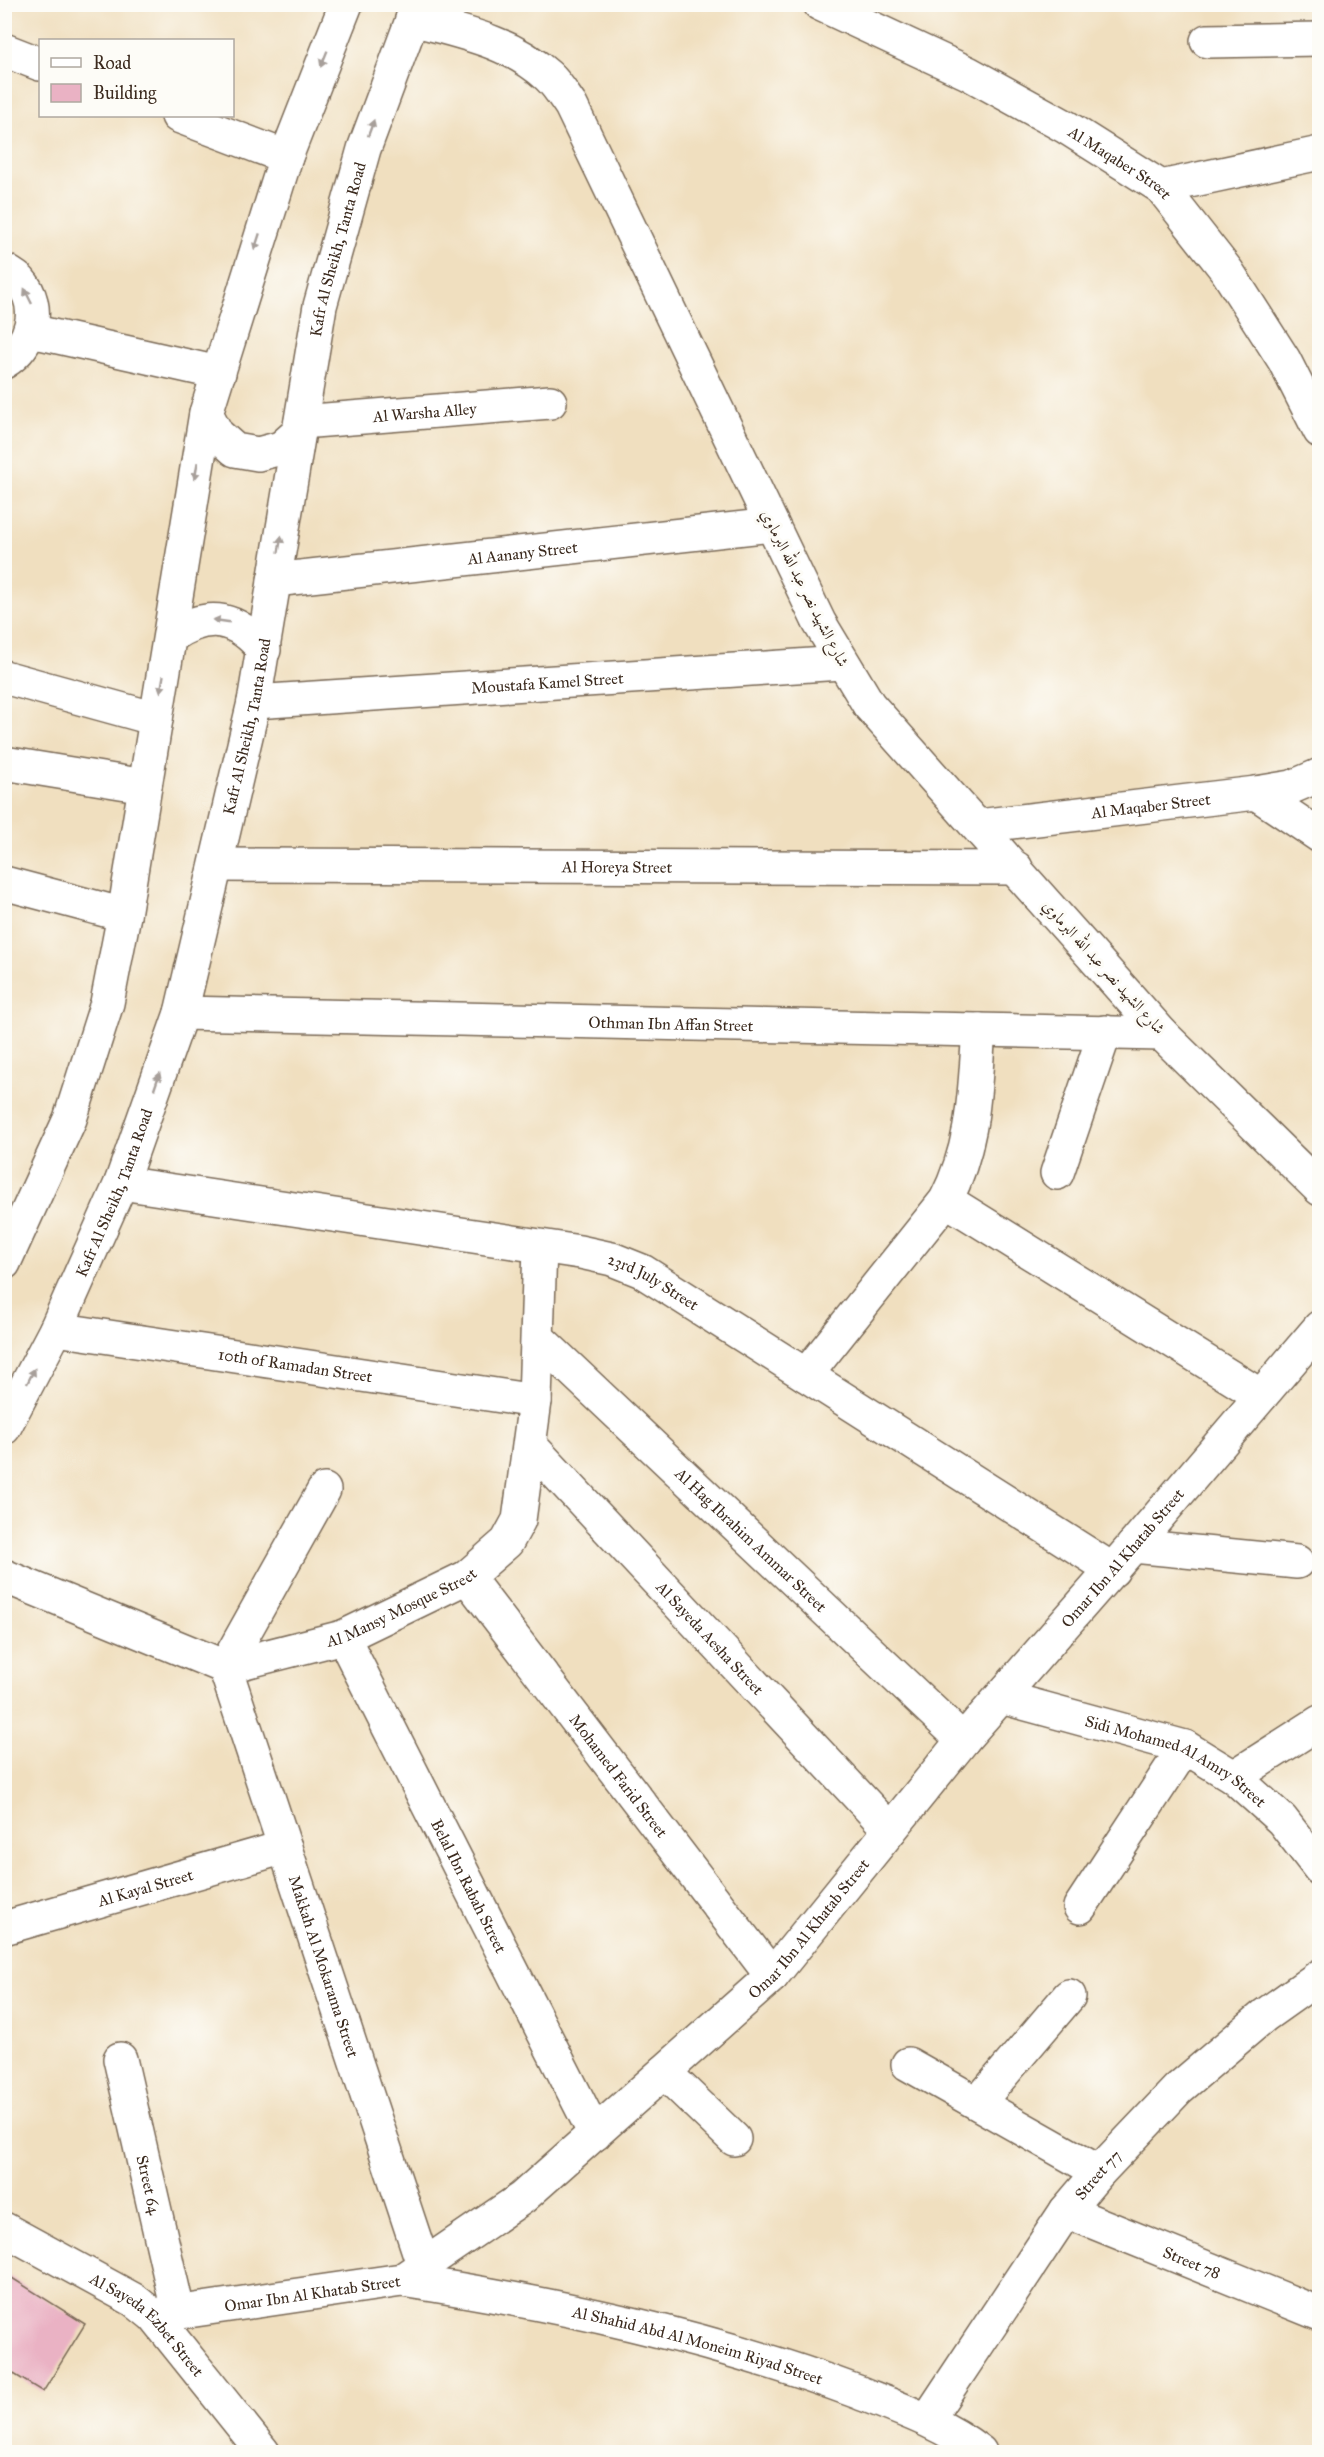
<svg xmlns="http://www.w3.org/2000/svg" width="1324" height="2457" viewBox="0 0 1324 2457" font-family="'IM FELL Great Primer',Amiri,serif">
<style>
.building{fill:#eab2c4}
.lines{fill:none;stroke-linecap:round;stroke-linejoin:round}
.minor-casing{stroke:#7a6956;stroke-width:36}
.major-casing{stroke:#7a6956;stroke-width:36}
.minor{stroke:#fff;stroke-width:33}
.major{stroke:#fff;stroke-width:33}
.oneway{fill:#a79f9a}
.labels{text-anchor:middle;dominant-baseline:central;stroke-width:6;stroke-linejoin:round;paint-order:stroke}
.street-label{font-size:16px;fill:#3b2a1e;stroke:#fdfcf7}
</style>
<rect width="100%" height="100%" fill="#fdfcf7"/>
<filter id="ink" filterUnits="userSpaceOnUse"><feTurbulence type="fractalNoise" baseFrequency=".0167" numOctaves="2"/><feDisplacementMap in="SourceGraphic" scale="12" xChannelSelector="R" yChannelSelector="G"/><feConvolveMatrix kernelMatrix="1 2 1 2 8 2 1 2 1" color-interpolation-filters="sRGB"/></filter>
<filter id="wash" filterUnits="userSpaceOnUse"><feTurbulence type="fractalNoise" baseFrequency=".008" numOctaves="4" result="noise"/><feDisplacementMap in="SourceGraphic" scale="24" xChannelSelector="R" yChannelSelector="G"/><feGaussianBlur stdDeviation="1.35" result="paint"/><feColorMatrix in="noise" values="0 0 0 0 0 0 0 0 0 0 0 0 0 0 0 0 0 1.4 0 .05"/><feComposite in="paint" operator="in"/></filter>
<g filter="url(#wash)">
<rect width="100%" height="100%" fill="#f0dfbf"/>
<g id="blocks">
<path class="building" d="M4,2273L85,2324L43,2392L4,2368Z"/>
</g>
</g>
<g filter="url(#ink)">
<use href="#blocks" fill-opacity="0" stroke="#7a6956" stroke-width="1.5"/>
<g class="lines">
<defs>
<g id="minor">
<path id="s1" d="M820,4L968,73L1066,127L1161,187L1227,271L1284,360L1320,431"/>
<path d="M412,19C460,32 510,41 548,76C557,84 564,96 571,106L819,622L869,705L1162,1034L1320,1189"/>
<path d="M1207,41L1320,39"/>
<path d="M4,50L40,64"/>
<path d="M178,116L286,157"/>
<path d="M1161,187L1320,153"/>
<path d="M4,270C9,273 16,277 20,281C43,307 32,345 4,362"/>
<path d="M31,331L219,373"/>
<path id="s2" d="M301,422L550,402"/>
<path id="s3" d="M274,580L772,525"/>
<path d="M4,677L156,719"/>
<path id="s4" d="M254,702L841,663"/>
<path d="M4,763L145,786"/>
<path d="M1256,793L1320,836"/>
<path id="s5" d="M978,826L1256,793L1292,787L1320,775"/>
<path id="s6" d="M218,865L1016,868"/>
<path d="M4,883L124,915"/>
<path id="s7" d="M181,1013L1162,1034"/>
<path d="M1057,1173L1105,1032"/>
<path id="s8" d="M121,1183L580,1252L612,1259L642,1271L1113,1570"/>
<path d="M946,1200L1261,1396"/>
<path id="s9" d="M56,1329L535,1401"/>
<path id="s10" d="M539,1339L963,1740"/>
<path d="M806,1375L946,1200C975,1142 974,1093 979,1030"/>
<path id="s11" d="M530,1445L890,1830"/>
<path id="s12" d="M324,1490L225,1667L423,2264"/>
<path d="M1133,1546L1297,1562"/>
<path id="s13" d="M4,1576L225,1667L343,1637L467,1577L507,1542L519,1520L535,1401L540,1247"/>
<path id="s14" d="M467,1577L772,1976"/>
<path id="s15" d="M343,1637L595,2134"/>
<path id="s16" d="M1001,1697L1185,1747L1234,1777L1282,1820L1320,1869"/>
<path d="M1234,1777L1320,1722"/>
<path d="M1080,1907L1185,1747"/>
<path id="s17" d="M4,1928L285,1847"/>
<path id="s18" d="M120,2059L178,2311"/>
<path d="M908,2064L1099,2172"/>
<path d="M664,2072L734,2139"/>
<path d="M978,2103L1069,1996"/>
<path id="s19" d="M1066,2211L1320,2314"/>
<path id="s20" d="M4,2229L134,2300L154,2316L263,2452"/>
<path id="s21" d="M402,2280C556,2304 708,2336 855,2391C898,2408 943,2423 980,2452"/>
<path id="s22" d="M154,2316L402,2280L522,2198L772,1976L963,1740L1133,1546L1320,1327"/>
<path id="s23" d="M928,2419L1066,2211L1099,2172L1178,2089L1265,2015L1320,1976"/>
</g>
<g id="major">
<path d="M206,413L217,434L235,450L258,454L281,448L299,432"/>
<path d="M171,636C208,611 236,616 264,650"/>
<path d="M4,1263L70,1119L107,1003L124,915L206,413L286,157L346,4"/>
<path id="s24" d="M4,1428L56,1329L121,1183L181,1013L254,702L320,306L364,149L418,4"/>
</g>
</defs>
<use href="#minor" class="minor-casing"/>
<use href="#major" class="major-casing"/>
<use href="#minor" class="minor"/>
<use href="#major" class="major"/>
</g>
<defs><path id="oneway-solid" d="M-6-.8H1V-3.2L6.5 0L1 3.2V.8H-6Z" transform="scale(1.5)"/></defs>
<g class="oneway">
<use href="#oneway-solid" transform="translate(324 59) rotate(112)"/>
<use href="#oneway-solid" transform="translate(371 128) rotate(-70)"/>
<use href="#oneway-solid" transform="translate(257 242) rotate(108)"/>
<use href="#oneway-solid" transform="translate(28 296) rotate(-116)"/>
<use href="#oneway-solid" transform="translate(196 471) rotate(100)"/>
<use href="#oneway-solid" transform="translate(280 544) rotate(-80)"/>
<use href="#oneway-solid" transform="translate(221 621) rotate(-172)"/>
<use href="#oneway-solid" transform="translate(162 684) rotate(100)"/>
<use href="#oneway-solid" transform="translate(157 1081) rotate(-71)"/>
<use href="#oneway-solid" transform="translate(31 1376) rotate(-63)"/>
</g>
</g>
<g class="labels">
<g class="street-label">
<text stroke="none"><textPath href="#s1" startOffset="340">Al Maqaber Street</textPath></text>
<text stroke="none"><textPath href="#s24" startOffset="1232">Kafr Al Sheikh, Tanta Road</textPath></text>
<text stroke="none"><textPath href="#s2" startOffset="124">Al Warsha Alley</textPath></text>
<text stroke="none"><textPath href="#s3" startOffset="250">Al Aanany Street</textPath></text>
<text transform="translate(805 588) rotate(63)">شارع الشهيد نصر عبد الله البرماوي</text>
<text stroke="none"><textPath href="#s4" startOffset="294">Moustafa Kamel Street</textPath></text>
<text stroke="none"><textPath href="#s24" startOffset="746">Kafr Al Sheikh, Tanta Road</textPath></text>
<text stroke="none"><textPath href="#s5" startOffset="174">Al Maqaber Street</textPath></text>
<text stroke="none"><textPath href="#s6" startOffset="399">Al Horeya Street</textPath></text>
<text transform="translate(1104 967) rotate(48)">شارع الشهيد نصر عبد الله البرماوي</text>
<text stroke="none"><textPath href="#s7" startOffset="490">Othman Ibn Affan Street</textPath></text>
<text stroke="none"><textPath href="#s24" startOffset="260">Kafr Al Sheikh, Tanta Road</textPath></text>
<text stroke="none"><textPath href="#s8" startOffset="544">23rd July Street</textPath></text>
<text stroke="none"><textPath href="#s9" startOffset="242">10th of Ramadan Street</textPath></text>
<text stroke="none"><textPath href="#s10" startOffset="292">Al Hag Ibrahim Ammar Street</textPath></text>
<text stroke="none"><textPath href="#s22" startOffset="1276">Omar Ibn Al Khatab Street</textPath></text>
<text stroke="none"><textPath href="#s13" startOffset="426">Al Mansy Mosque Street</textPath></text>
<text stroke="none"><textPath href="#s11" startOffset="264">Al Sayeda Aesha Street</textPath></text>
<text stroke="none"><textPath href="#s16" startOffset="188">Sidi Mohamed Al Amry Street</textPath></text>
<text stroke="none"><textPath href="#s14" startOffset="250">Mohamed Farid Street</textPath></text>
<text stroke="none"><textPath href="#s15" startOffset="279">Belal Ibn Rabah Street</textPath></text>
<text stroke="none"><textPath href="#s17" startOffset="147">Al Kayal Street</textPath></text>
<text stroke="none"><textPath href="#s22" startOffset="790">Omar Ibn Al Khatab Street</textPath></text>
<text stroke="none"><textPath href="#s12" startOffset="518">Makkah Al Mokarama Street</textPath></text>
<text stroke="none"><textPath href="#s23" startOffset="298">Street 77</textPath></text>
<text stroke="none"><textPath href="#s18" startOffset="129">Street 64</textPath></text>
<text stroke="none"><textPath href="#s19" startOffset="136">Street 78</textPath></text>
<text stroke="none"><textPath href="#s22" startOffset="160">Omar Ibn Al Khatab Street</textPath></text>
<text stroke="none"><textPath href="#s20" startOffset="174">Al Sayeda Ezbet Street</textPath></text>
<text stroke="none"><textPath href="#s21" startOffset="303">Al Shahid Abd Al Moneim Riyad Street</textPath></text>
</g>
</g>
<rect width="1324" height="2457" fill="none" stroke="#fdfcf7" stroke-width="24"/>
<rect x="39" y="39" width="195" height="78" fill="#fdfcf7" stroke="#afa8a0" stroke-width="1.5"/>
<rect x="51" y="58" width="30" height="9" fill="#ffffff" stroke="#afa8a0" stroke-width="1.5"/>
<text x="93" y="69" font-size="18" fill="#3b2a1e">Road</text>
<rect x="51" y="84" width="30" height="18" fill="#eab2c4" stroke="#afa8a0" stroke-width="1.5"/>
<text x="93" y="99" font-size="18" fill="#3b2a1e">Building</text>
</svg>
